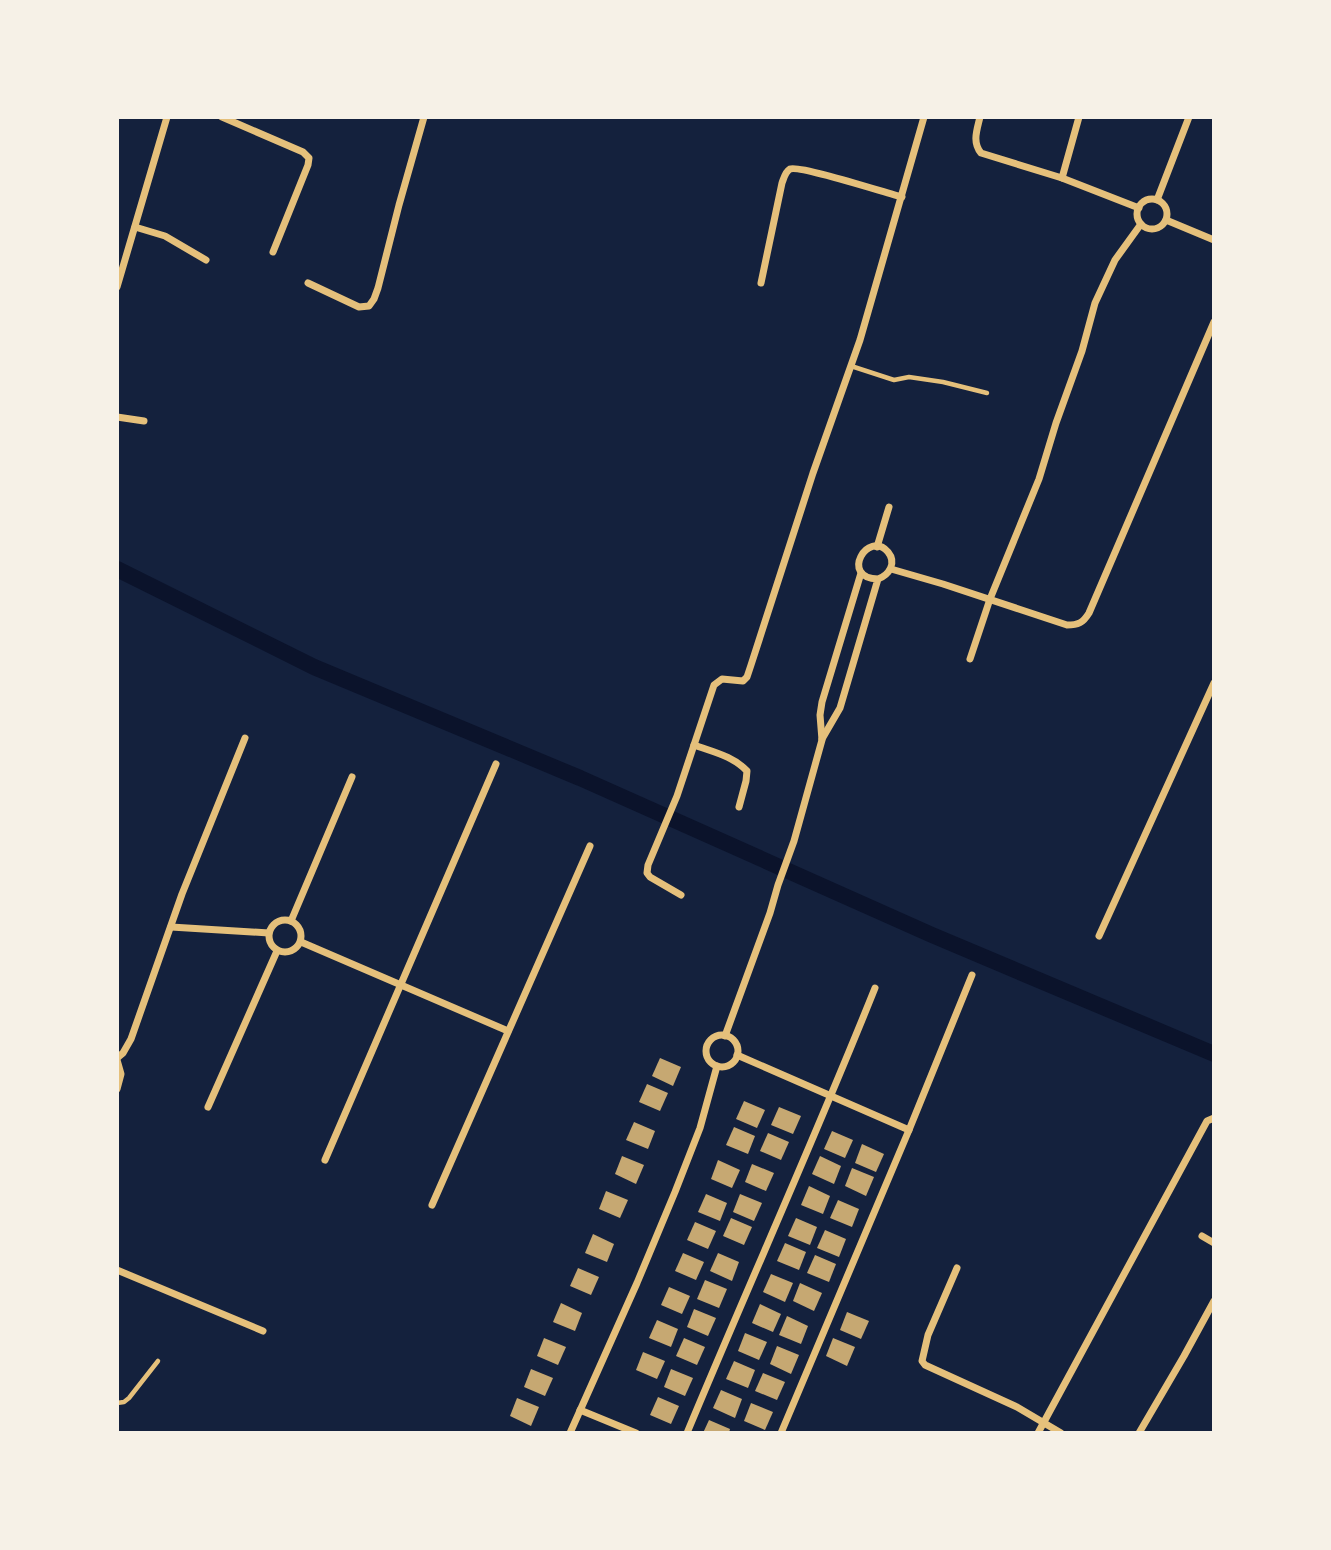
<svg xmlns="http://www.w3.org/2000/svg" width="1331" height="1550" viewBox="0 0 1331 1550" font-family="'IBM Plex Sans',sans-serif">
<style>
.lines{fill:none;stroke-linecap:round;stroke-linejoin:round}
.canal{stroke:#0b132b;stroke-width:16}
.building{fill:#c6a872}
.service{stroke:#e5c07b;stroke-width:4.5}
.minor{stroke:#e5c07b;stroke-width:7}
</style>
<rect width="100%" height="100%" fill="#14213d"/>
<g class="lines">
<path class="canal" d="M117,569L314,667L580,778L932,935L1214,1054"/>
</g>
<g class="building">
<path d="M660,1058L681,1067L673,1086L652,1076Z"/>
<path d="M647,1084L668,1093L660,1111L639,1102Z"/>
<path d="M744,1101L765,1110L757,1128L736,1119Z"/>
<path d="M779,1107L801,1116L793,1134L771,1125Z"/>
<path d="M634,1122L655,1131L648,1149L626,1140Z"/>
<path d="M734,1127L755,1136L748,1154L726,1145Z"/>
<path d="M832,1131L853,1140L845,1158L824,1149Z"/>
<path d="M768,1133L789,1142L781,1160L760,1151Z"/>
<path d="M862,1144L884,1154L876,1172L855,1163Z"/>
<path d="M622,1156L644,1165L636,1184L615,1174Z"/>
<path d="M820,1156L841,1166L834,1184L812,1174Z"/>
<path d="M718,1160L740,1170L732,1188L711,1179Z"/>
<path d="M752,1164L774,1173L766,1191L745,1182Z"/>
<path d="M852,1168L874,1177L866,1196L845,1186Z"/>
<path d="M809,1186L830,1196L823,1214L801,1205Z"/>
<path d="M606,1191L628,1200L620,1218L599,1209Z"/>
<path d="M706,1194L727,1203L720,1221L698,1212Z"/>
<path d="M740,1194L762,1203L754,1221L733,1212Z"/>
<path d="M838,1200L859,1209L852,1227L830,1218Z"/>
<path d="M731,1218L752,1227L744,1245L723,1236Z"/>
<path d="M796,1218L817,1227L810,1245L788,1236Z"/>
<path d="M695,1222L716,1231L708,1249L687,1240Z"/>
<path d="M825,1230L846,1239L839,1257L817,1248Z"/>
<path d="M593,1234L614,1244L607,1262L585,1253Z"/>
<path d="M785,1243L806,1252L799,1270L777,1261Z"/>
<path d="M683,1253L704,1262L696,1280L675,1271Z"/>
<path d="M718,1253L739,1262L732,1281L710,1271Z"/>
<path d="M815,1255L836,1264L829,1282L807,1273Z"/>
<path d="M578,1268L599,1277L591,1295L570,1286Z"/>
<path d="M771,1274L793,1283L785,1302L763,1292Z"/>
<path d="M705,1280L727,1289L719,1308L697,1299Z"/>
<path d="M800,1283L822,1293L814,1311L793,1301Z"/>
<path d="M669,1287L690,1296L682,1314L661,1305Z"/>
<path d="M561,1303L582,1313L575,1331L553,1322Z"/>
<path d="M760,1304L781,1314L773,1332L752,1323Z"/>
<path d="M694,1309L716,1318L708,1336L687,1327Z"/>
<path d="M847,1312L869,1321L861,1339L840,1330Z"/>
<path d="M787,1316L808,1326L801,1344L779,1335Z"/>
<path d="M657,1320L678,1329L671,1347L649,1338Z"/>
<path d="M745,1333L767,1342L759,1360L738,1351Z"/>
<path d="M544,1338L566,1347L558,1365L537,1356Z"/>
<path d="M684,1338L705,1347L697,1365L676,1356Z"/>
<path d="M833,1338L855,1347L847,1366L826,1356Z"/>
<path d="M777,1346L799,1355L791,1374L770,1364Z"/>
<path d="M643,1352L665,1361L657,1379L636,1370Z"/>
<path d="M734,1361L755,1370L748,1388L726,1379Z"/>
<path d="M531,1369L553,1378L545,1396L524,1387Z"/>
<path d="M671,1369L693,1378L685,1396L664,1387Z"/>
<path d="M763,1373L785,1382L777,1400L755,1391Z"/>
<path d="M721,1390L742,1399L735,1418L713,1408Z"/>
<path d="M658,1397L679,1406L671,1424L650,1415Z"/>
<path d="M517,1398L539,1407L531,1426L510,1416Z"/>
<path d="M751,1403L773,1412L765,1430L744,1421Z"/>
<path d="M709,1420L730,1429L729,1433H703Z"/>
</g>
<g class="lines">
<g class="service">
<path d="M851,366L894,380L909,377L943,382L987,393"/>
<path d="M117,1403L124,1402L129,1398L158,1361"/>
</g>
<g class="minor">
<path d="M222,117L303,152L309,158L308,165L273,252"/>
<path d="M980,117C977,130 972,142 981,153L1062,178L1139,208"/>
<path d="M1062,178L1079,117"/>
<circle cx="1152" cy="214" r="15"/>
<path d="M1157,200L1189,117"/>
<path d="M1166,220L1214,240"/>
<path d="M135,227L165,236L206,260"/>
<path d="M308,283L359,307L369,306L374,299L378,288L399,205L424,117"/>
<path d="M761,283L782,183C784,178 785,172 790,169C800,165 886,193 902,197"/>
<path d="M117,287L167,117"/>
<path d="M117,417L144,421"/>
<path d="M877,547L889,507"/>
<path d="M891,569L943,584L1067,625C1078,625 1083,623 1089,613L1214,322"/>
<path d="M970,659L990,599L1039,479L1056,423L1082,351L1095,303L1115,260L1141,224"/>
<path d="M822,739L840,708L878,579C889,575 897,563 888,552C868,529 839,578 878,579"/>
<path d="M694,745C713,752 733,756 747,771L746,781L739,807"/>
<path d="M681,895L650,877L647,873L648,865L677,796L714,685L722,679L743,681L747,677L751,665L813,473L860,340L924,117"/>
<circle cx="285" cy="936" r="16"/>
<path d="M291,921L352,777"/>
<path d="M171,927L269,933"/>
<path d="M1099,936L1214,683"/>
<path d="M301,942L508,1031"/>
<circle cx="722" cy="1051" r="16"/>
<path d="M725,1036L770,913L778,885L794,841L822,740L820,715L822,702L861,573"/>
<path d="M737,1055L909,1130"/>
<path d="M117,1058L123,1053L131,1039L182,894L245,738"/>
<path d="M117,1060L121,1074L117,1089"/>
<path d="M208,1107L277,951"/>
<path d="M325,1160L496,764"/>
<path d="M432,1205L590,846"/>
<path d="M1202,1236L1214,1243"/>
<path d="M957,1268L928,1335L922,1361L925,1365L1017,1407L1061,1433"/>
<path d="M117,1270L263,1331"/>
<path d="M580,1410L636,1433"/>
<path d="M570,1433L637,1283L675,1192L700,1128L717,1066"/>
<path d="M687,1433C749,1284 815,1138 875,988"/>
<path d="M781,1433L909,1130L972,975"/>
<path d="M1038,1433L1207,1121L1214,1118"/>
<path d="M1139,1433L1184,1356L1214,1301"/>
</g>
</g>
<rect width="1331" height="1550" fill="none" stroke="#f6f1e7" stroke-width="238"/>
</svg>
